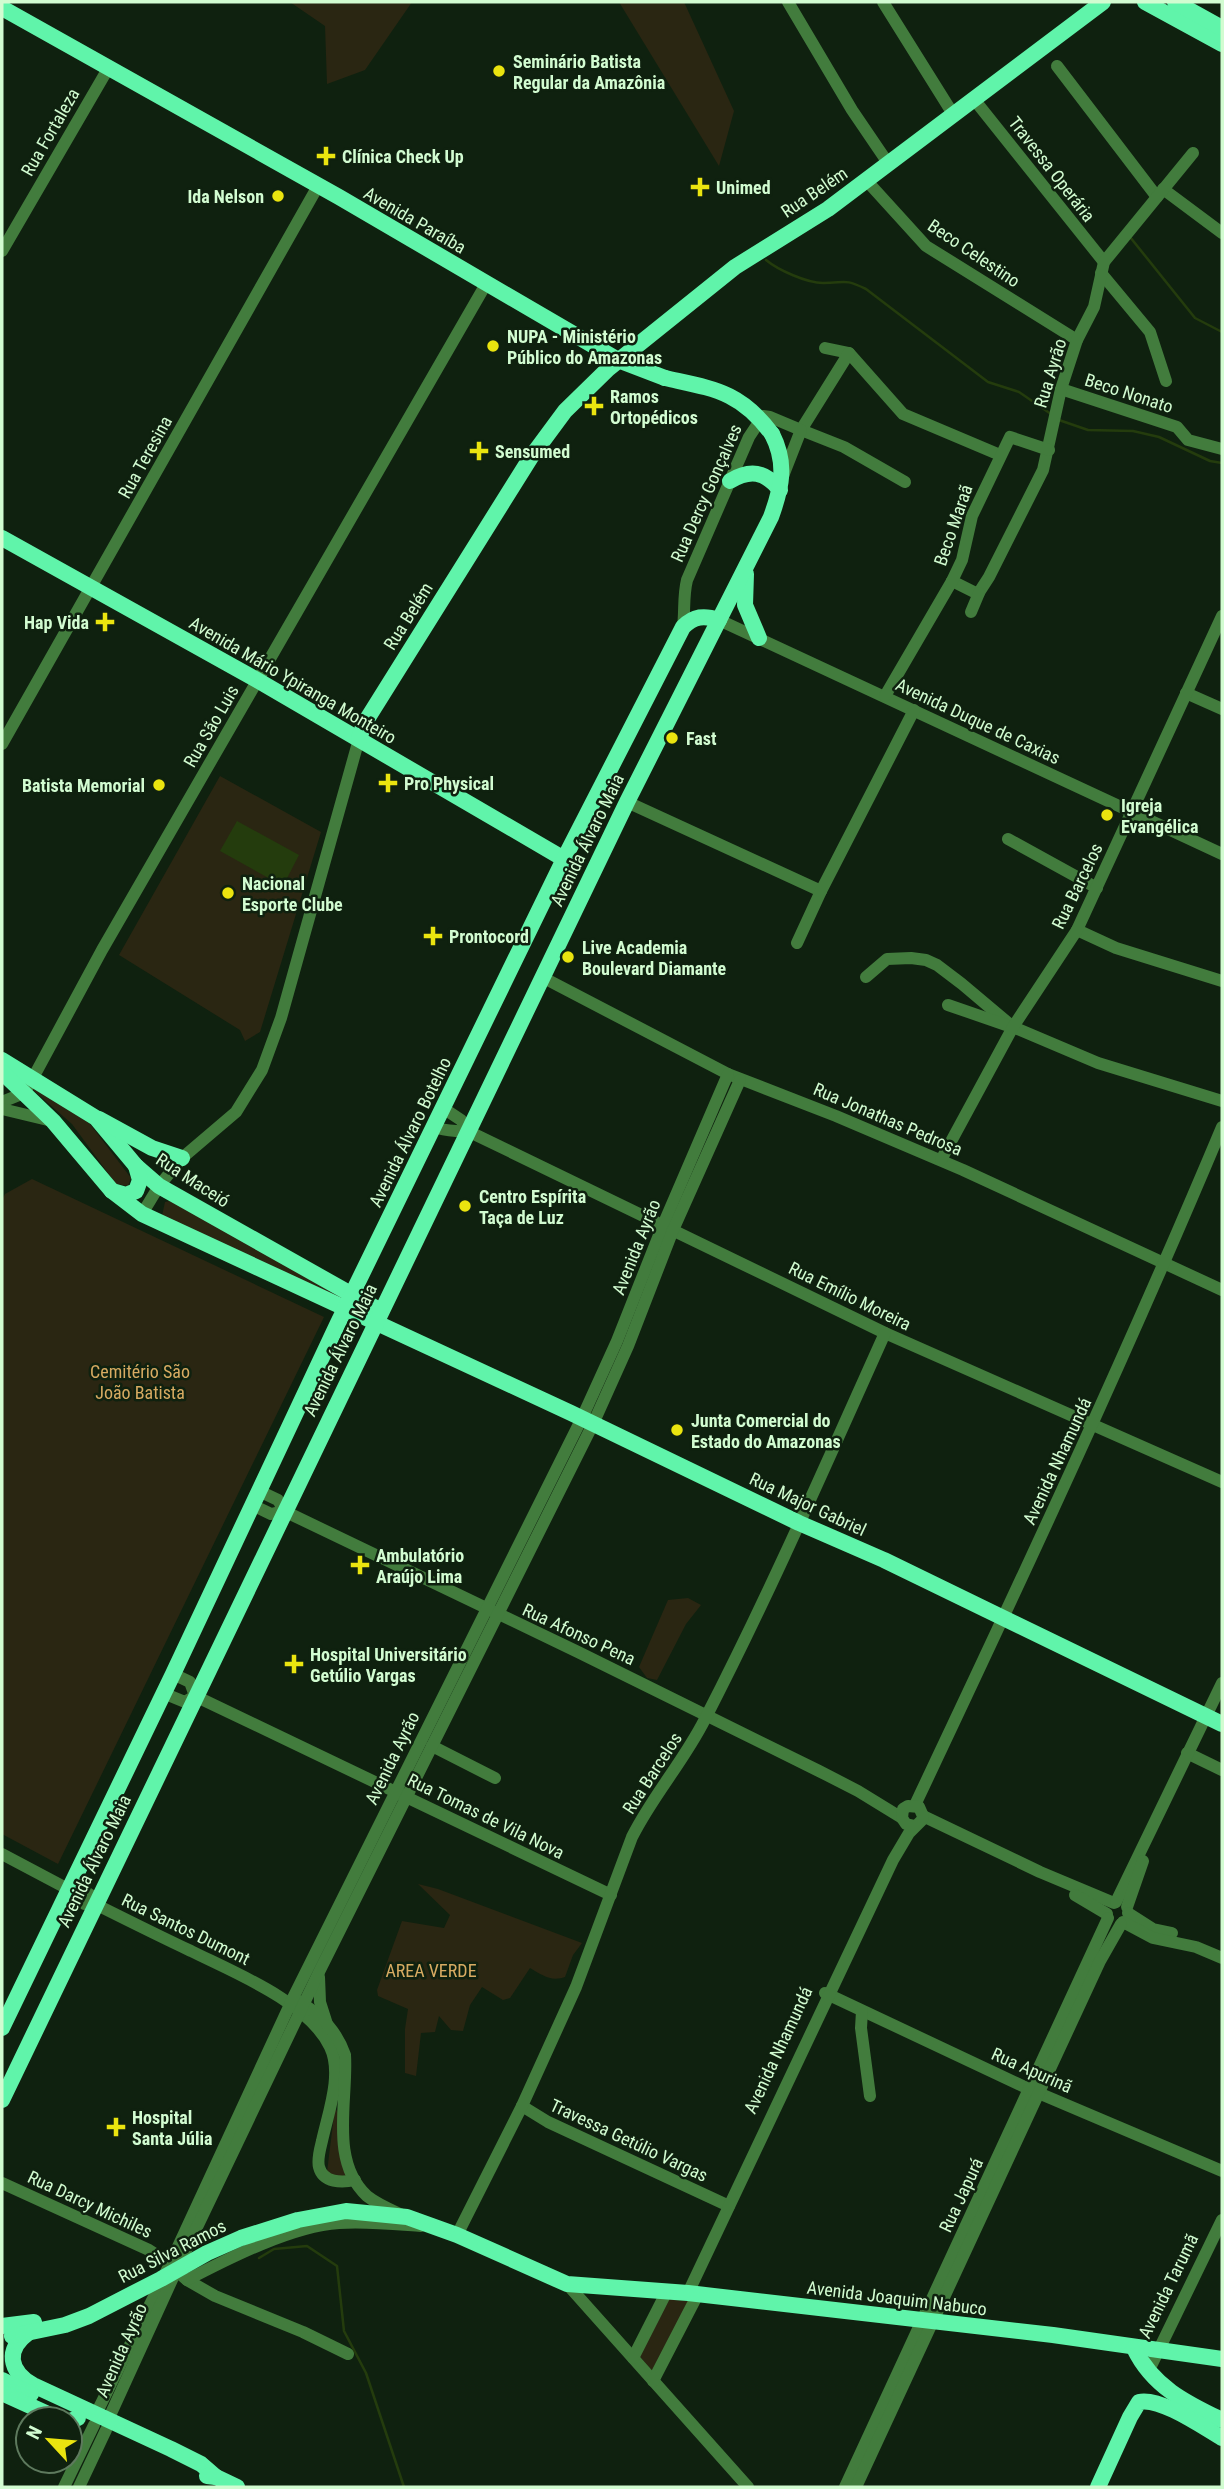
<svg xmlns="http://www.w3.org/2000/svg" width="1224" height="2489" viewBox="0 0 1224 2489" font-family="'Roboto Condensed',sans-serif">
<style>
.green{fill:#2a2612}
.water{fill:#243c0d}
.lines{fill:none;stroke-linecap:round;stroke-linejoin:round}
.stream{stroke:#243c0d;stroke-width:2.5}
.minor{stroke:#427c3d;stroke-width:12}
.major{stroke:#60f4aa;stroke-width:16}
.major-bridge{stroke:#60f4aa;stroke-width:16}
.poi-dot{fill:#eae40f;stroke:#0f210f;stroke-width:2.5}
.labels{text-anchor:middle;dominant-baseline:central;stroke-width:5;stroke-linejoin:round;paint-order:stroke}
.poi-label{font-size:18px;font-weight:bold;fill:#d2fcd1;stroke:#0f210f;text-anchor:start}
.street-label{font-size:18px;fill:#d2fcd1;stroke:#0f210f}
.park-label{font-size:18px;fill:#d7ab62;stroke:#0f210f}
</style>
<rect width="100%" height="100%" fill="#0f210f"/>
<g class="green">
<path d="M290,2H412L365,70L327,84L325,26Z"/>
<path d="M619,2H684L734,111L719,166Z"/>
<path d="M220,776L321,832L260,1032L245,1041L240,1030L119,955Z"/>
<path d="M9,1069L90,1124L131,1178L128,1186L116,1184L72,1124Z"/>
<path d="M32,1179L324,1317L58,1864L2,1834V1200L5,1194Z"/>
<path d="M170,1201L346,1298L344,1302L162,1216L165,1202Z"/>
<path d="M688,1598L701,1605L686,1624L657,1680L647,1678L639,1667L668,1600Z"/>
<path d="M418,1884L438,1889L582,1943L573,1955L565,1977C551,1982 542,1975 530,1968L510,1998L503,2000L482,1987L470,2005L463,2031L451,2030L439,2016L435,2032L421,2033L416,2076L405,2073V2029L408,2009L378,1996L377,1990L402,1921L444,1928L450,1915Z"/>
<path d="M335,2107L340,2117L350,2175L336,2177L327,2172Z"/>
<path d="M668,2294L693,2297L656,2375L639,2356Z"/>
</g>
<path class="water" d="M237,821L299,855L283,886L220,851Z"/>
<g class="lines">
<g class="stream">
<path d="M1130,237L1195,318L1222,332"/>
<path d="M766,260C778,270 807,283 823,283C846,283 843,278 866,289L988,382L1019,392L1051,414"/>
<path d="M1059,420L1088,430L1133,431L1159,437L1210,461L1222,463"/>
<path d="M259,2258L274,2249L307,2246L337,2266L344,2331L366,2373L404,2487"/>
</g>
<g class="minor">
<path d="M788,2L852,110L888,163"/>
<path d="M883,2L953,114"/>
<path d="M1057,66L1157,197"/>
<path d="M973,98L1104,262"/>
<path d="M866,180L926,246L1077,340"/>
<path d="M1163,189L1222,233"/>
<path d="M2,251L109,67"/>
<path d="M1101,273L1150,332L1166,381"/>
<path d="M825,348L849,353L903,414L1000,455"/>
<path d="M849,353L801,430L844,447L905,482"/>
<path d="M1061,389L1177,427L1188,440L1222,449"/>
<path d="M952,581L978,594L989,577L1043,470L1061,389L1077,340L1094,307L1104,262L1193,153"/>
<path d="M971,612L979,593"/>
<path d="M719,620L1222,854"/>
<path d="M683,627C685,611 683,596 687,580L749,437L763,416L770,417L801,430L783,476"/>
<path d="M1186,693L1222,709"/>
<path d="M885,696L952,581L962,560L972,516L1010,437L1049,450"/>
<path d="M2,744L318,186"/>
<path d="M627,802L821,891"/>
<path d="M1008,839L1097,888"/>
<path d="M1077,930L1116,948L1222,981"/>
<path d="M797,943L821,891L914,710"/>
<path d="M542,977L728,1074L836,1116L963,1170L1222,1290"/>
<path d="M866,977L887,959L911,958L926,960L937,965L962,984L1013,1027L1098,1063L1222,1101"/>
<path d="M948,1005L1006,1025"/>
<path d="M2,1102L24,1093L33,1078L102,950L486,284"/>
<path d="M443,1108L461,1120L468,1131"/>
<path d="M2,1109L52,1121"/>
<path d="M434,1127C450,1133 463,1129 476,1135L885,1333L1222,1482"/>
<path d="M941,1160L1013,1027L1077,930L1222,616"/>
<path d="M142,1214L159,1186L182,1158L236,1112L262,1070L281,1018L359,739"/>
<path d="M259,1491L278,1500L284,1511L578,1652L819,1771L858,1791L902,1818"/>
<path d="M252,1505L271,1514L284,1511"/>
<path d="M173,1674L190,1682L195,1696"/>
<path d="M163,1693L185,1702L195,1696"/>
<path d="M195,1696L611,1895"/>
<path d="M432,1746L495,1778"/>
<path d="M1187,1753L1222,1770"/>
<path d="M915,1805C1021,1581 1126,1356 1222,1127"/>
<path d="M923,1816L1040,1872L1114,1903"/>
<path d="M2,1854L68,1889L86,1892L92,1896L95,1904"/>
<path d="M68,1889C76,1899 81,1907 95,1904C127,1920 159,1936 191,1951C233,1972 309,2002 330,2047C343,2074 328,2113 322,2141C320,2149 317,2159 319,2167C323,2183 342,2183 355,2180"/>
<path d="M1075,1895L1107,1914"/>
<path d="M1116,1902L1222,1683"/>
<path d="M1127,1907L1143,1861"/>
<path d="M1128,1913L1153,1929L1172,1933"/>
<path d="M1123,1922L1153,1938L1196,1947L1222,1958"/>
<path d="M319,1977L320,2002L327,2024"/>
<path d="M825,1993L1029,2089L1222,2171"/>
<path d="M298,2001C320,2014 337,2031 345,2055C348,2100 329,2161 367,2196C377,2204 389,2209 400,2214"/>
<path d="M862,2011L861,2028L870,2096"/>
<path d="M522,2106L548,2122L729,2206"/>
<path d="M2,2183L149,2250L163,2259L187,2280L215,2296L303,2332L348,2354"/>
<path d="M457,2235L522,2106L576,1987L632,1837C653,1795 684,1761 705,1719C770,1593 827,1462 885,1333"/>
<path d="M187,2280C229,2258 292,2226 339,2223C366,2221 394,2224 421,2226"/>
<path d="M567,2284L748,2487"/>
<path d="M688,2293L893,1860L909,1833L922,1820L923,1816L919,1807L908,1806L903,1809L902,1818L906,1824L915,1826"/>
<path d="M633,2358L667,2291"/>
<path d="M1149,2370L1222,2220"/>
<path d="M653,2381L698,2294"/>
<path d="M96,2414L170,2264L293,1998L582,1418L617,1341L663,1225L728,1074"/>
<path d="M108,2420L176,2271L320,1970L593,1424L628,1346L673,1230L740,1080"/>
<path d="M64,2487L94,2425"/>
<path d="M79,2487L106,2430"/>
<path d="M845,2487L1108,1918"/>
<path d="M856,2487L1100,1961L1121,1924"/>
</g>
<g class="major">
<path d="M1145,2L1222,44"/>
<path d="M1175,2L1222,28"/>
<path d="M2,8L339,197L618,360L665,378"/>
<path d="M730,481C750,469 765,471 780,490"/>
<path d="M2,538L257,680L564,859"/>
<path d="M746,574L745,605L759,638"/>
<path d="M359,739L364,724L531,457L565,411L608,369L735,267L828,209L1103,2"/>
<path d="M2,1060L96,1118L136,1166L159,1186L381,1311"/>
<path d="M2,1072L53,1121L112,1191L142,1214L571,1413L799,1523L884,1560L1222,1724"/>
<path d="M99,1119L152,1148L182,1158"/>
<path d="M112,1191L126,1195L136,1191L140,1180L136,1166"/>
<path d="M2,2028L173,1674L338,1323L564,859L683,627C694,616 704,615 719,620"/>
<path d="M2,2100L627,802L771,517C782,487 787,463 772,434"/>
<path d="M2,2326L34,2322"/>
<path d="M28,2333C5,2350 9,2371 33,2385L171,2449L201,2464L216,2477"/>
<path d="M12,2336L65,2325L89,2316L161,2279L207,2253L241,2238L298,2220L346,2211L407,2217L457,2235L567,2284L688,2293L1053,2335L1222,2359"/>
<path d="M1134,2348C1152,2386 1186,2403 1222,2420"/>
<path d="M2,2380L31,2394"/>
<path d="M2,2393L59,2419"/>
<path d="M70,2421L78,2418"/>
<path d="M207,2476L216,2477L237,2487"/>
<path d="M1098,2487L1130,2417L1139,2402C1160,2397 1203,2427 1222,2438"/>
</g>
<path class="major-bridge" d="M665,378C714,389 740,391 772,434"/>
</g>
<g class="poi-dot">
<circle cx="499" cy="71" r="7"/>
<path d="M322.5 145.5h7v7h7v7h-7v7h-7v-7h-7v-7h7z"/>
<path d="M696.5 176.5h7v7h7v7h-7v7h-7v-7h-7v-7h7z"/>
<circle cx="278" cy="196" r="7"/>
<circle cx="493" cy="346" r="7"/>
<path d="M590.5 395.5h7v7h7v7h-7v7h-7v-7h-7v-7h7z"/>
<path d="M475.5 440.5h7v7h7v7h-7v7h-7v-7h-7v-7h7z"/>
<path d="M101.5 611.5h7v7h7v7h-7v7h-7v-7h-7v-7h7z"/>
<circle cx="672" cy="738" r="7"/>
<path d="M384.5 772.5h7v7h7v7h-7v7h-7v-7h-7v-7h7z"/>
<circle cx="159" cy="785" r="7"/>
<circle cx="1107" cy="815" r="7"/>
<circle cx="228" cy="893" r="7"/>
<path d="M429.5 925.5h7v7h7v7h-7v7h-7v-7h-7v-7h7z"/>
<circle cx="568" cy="957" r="7"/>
<circle cx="465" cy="1206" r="7"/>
<circle cx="677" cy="1430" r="7"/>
<path d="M356.5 1554.5h7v7h7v7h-7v7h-7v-7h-7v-7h7z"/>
<path d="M290.5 1653.5h7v7h7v7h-7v7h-7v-7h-7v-7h7z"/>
<path d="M112.5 2116.5h7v7h7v7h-7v7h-7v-7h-7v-7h7z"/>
</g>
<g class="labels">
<g class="poi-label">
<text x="513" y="61">Seminário Batista<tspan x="513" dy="21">Regular da Amazônia</tspan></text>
<text x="342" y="156">Clínica Check Up</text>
<text x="716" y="187">Unimed</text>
<text x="264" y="196" text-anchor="end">Ida Nelson</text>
<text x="507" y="336">NUPA - Ministério<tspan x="507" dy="21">Público do Amazonas</tspan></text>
<text x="610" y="396">Ramos<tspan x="610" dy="21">Ortopédicos</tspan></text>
<text x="495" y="451">Sensumed</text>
<text x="89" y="622" text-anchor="end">Hap Vida</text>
<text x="686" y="738">Fast</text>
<text x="404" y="783">Pro Physical</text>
<text x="145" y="785" text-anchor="end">Batista Memorial</text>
<text x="1121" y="805">Igreja<tspan x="1121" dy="21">Evangélica</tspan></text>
<text x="242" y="883">Nacional<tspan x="242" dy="21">Esporte Clube</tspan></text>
<text x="449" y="936">Prontocord</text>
<text x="582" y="947">Live Academia<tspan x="582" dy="21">Boulevard Diamante</tspan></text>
<text x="479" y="1196">Centro Espírita<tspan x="479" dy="21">Taça de Luz</tspan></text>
<text x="691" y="1420">Junta Comercial do<tspan x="691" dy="21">Estado do Amazonas</tspan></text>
<text x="376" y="1555">Ambulatório<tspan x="376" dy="21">Araújo Lima</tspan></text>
<text x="310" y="1654">Hospital Universitário<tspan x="310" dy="21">Getúlio Vargas</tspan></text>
<text x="132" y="2117">Hospital<tspan x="132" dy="21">Santa Júlia</tspan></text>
</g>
<g class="street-label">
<text transform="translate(50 132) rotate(-60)">Rua Fortaleza</text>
<text transform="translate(1052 169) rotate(52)">Travessa Operária</text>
<text transform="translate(814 192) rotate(-34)">Rua Belém</text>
<text transform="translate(415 220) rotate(30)">Avenida Paraíba</text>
<text transform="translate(974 253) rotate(34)">Beco Celestino</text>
<text transform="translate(1050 373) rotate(-73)">Rua Ayrão</text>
<text transform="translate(1129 393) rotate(18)">Beco Nonato</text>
<text transform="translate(145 457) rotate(-61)">Rua Teresina</text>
<text transform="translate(706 493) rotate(-66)">Rua Dercy Gonçalves</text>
<text transform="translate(953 525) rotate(-71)">Beco Maraã</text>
<text transform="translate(408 616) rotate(-58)">Rua Belém</text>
<text transform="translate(293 680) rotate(30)">Avenida Mário Ypiranga Monteiro</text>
<text transform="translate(978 721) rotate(25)">Avenida Duque de Caxias</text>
<text transform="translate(211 726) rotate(-60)">Rua São Luis</text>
<text transform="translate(587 840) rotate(-64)">Avenida Álvaro Maia</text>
<text transform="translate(1077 886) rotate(-64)">Rua Barcelos</text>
<text transform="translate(888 1119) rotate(23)">Rua Jonathas Pedrosa</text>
<text transform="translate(410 1132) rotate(-64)">Avenida Álvaro Botelho</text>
<text transform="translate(193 1180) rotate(33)">Rua Maceió</text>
<text transform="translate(636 1247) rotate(-68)">Avenida Ayrão</text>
<text transform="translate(850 1296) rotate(26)">Rua Emílio Moreira</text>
<text transform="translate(340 1350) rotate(-64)">Avenida Álvaro Maia</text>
<text transform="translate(1057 1461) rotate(-65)">Avenida Nhamundá</text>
<text transform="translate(808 1504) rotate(25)">Rua Major Gabriel</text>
<text transform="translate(579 1634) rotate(25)">Rua Afonso Pena</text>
<text transform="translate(392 1758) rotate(-64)">Avenida Ayrão</text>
<text transform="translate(652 1773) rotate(-57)">Rua Barcelos</text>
<text transform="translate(486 1816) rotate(26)">Rua Tomas de Vila Nova</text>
<text transform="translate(94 1861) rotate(-64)">Avenida Álvaro Maia</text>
<text transform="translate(186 1929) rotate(26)">Rua Santos Dumont</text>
<text transform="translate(778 2050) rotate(-65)">Avenida Nhamundá</text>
<text transform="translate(1032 2070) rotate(24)">Rua Apurinã</text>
<text transform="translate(629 2140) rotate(25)">Travessa Getúlio Vargas</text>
<text transform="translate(961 2195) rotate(-65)">Rua Japurá</text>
<text transform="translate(90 2204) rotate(25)">Rua Darcy Michiles</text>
<text transform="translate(172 2251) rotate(-27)">Rua Silva Ramos</text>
<text transform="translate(1168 2286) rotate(-64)">Avenida Tarumã</text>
<text transform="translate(897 2298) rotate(7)">Avenida Joaquim Nabuco</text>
<text transform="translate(121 2350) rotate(-66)">Avenida Ayrão</text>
</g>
<g class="park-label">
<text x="140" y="1371">Cemitério São<tspan x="140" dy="21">João Batista</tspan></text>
<text x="431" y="1970">AREA VERDE</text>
</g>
</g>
<rect width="1224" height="2489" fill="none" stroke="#d2fcd1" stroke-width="7"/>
<g transform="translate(49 2440) rotate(296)"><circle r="33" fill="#0f210f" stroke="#5d795d" stroke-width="2"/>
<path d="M0-5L12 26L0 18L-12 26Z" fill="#eae40f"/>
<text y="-10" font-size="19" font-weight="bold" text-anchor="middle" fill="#d2fcd1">N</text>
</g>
</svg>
